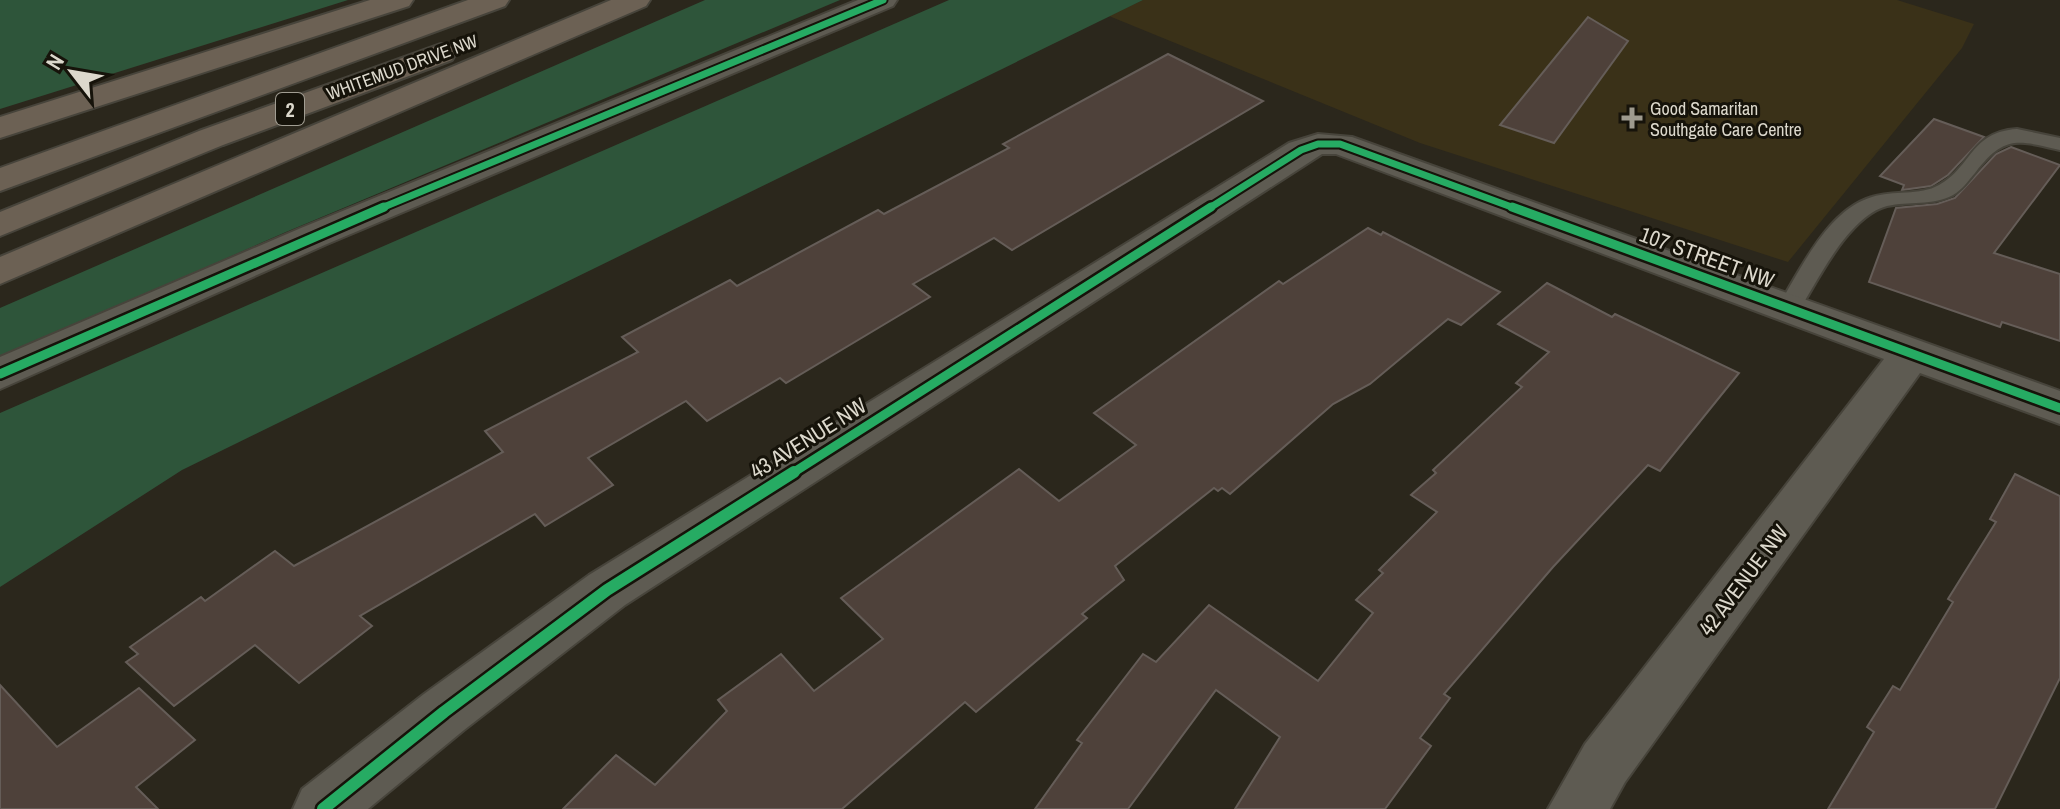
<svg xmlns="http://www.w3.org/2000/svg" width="2060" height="809" viewBox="0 0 2060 809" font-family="'Archivo Narrow',sans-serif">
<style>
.built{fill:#3a3118}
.green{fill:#2e553a}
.building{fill:#4e413a;stroke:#655d58;stroke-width:2}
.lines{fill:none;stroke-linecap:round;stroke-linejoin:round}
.service-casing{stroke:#47443b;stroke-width:4}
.minor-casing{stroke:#47443b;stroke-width:4}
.tertiary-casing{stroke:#47443b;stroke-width:4}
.motorway-casing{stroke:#47443b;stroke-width:4}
.service{fill:#5e5b52;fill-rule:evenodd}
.minor{fill:#5e5b52;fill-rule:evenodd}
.tertiary{fill:#5e5b52;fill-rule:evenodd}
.motorway{fill:#6c6154;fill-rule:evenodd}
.cycleway-far2-casing{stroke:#16130a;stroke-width:11}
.cycleway-far1-casing{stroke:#16130a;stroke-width:14}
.cycleway-casing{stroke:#16130a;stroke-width:17}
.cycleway-far2{stroke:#26ab63;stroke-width:7}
.cycleway-far1{stroke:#26ab63;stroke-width:9}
.cycleway{stroke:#26ab63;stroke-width:12}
.poi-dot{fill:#9e9a8e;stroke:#16130a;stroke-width:3}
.labels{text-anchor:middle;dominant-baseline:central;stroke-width:6;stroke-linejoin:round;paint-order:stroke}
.far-street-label{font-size:18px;fill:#dcd8cc;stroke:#16130a}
.far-poi-label{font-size:18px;fill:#dcd8cc;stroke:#16130a;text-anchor:start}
.shield{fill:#16130a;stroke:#a19d92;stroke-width:2}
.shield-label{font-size:20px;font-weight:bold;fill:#dcd8cc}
.street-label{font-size:22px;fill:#dcd8cc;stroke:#16130a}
</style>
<rect width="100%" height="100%" fill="#2b271c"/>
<path class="built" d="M1143,0H1897L1974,24L1962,48L1788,262L1420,143L1109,16Z"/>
<g class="green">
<path d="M0,0H348L0,109Z"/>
<path d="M705,0H840L286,232L0,358V308Z"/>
<path d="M949,0H1143L182,470L0,587V413Z"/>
</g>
<g class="building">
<path d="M1588,17L1628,41L1554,143L1500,125Z"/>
<path d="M1168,54L1263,101L1012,250L994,238L913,284L930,297L786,383L780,378L707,421L686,401L588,458L613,485L545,526L535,514L360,616L372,626L299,683L255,645L174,706L126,662L138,654L130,647L201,597L205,601L275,551L294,566L503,452L485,431L638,352L622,337L730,280L737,286L878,210L884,214L1009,148L1003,144Z"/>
<path d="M1934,119L1984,137L1948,175L1931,186L1902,190L1904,185L1880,176Z"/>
<path d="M2011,147L2060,165L1994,253L2060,274V341L2002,322L2000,327L1869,282L1896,208L1937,204L1955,198L1996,154Z"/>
<path d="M1368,228L1381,235L1383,232L1500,292L1461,325L1448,319L1370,384L1333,404L1230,494L1222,488L1218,491L1214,488L1115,566L1124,580L1082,614L1087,618L976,712L965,702L842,809H563L616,755L655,785L727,711L718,700L781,654L814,691L883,639L841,598L1019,469L1059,501L1136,445L1094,413L1279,281L1283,284Z"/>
<path d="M1547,283L1612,317L1615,314L1739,373L1660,471L1648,465L1553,567L1444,694L1450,698L1420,738L1431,746L1385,809H1235L1280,737L1216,690L1128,809H1035L1082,743L1077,740L1143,654L1156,662L1209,605L1318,681L1373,613L1356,600L1383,573L1379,570L1437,512L1411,495L1436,473L1433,470L1522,387L1516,383L1549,352L1498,324Z"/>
<path d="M2015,474L2060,496V678L1995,809H1828L1874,732L1867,727L1893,686L1900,690L1953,602L1948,599L1996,522L1990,519Z"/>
<path d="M0,685L57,747L139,688L195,740L136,787L158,809H0Z"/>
</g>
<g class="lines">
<defs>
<path id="service" d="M2017,129L2060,138V150C2017,140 2004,135 1975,173C1968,181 1962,190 1953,195C1932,206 1909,201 1887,206C1848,216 1817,282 1797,314H1781L1777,308C1800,271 1827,210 1872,197C1893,190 1920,196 1939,185C1972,167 1970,132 2017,129Z"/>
<path id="minor" d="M1318,134L1352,137L2060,391V424L1920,373L1625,782L1610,809H1548L1585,744L1884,359L1336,154H1322L625,605L464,730L368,809H293L302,789L424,694L589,575L1289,143Z"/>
<path id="tertiary" d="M858,0H897L893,6L327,244L0,389V357L301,228Z"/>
<g id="motorway">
<path d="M370,0H413L409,6L0,138V117Z"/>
<path d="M468,0H509L505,6L0,191V168Z"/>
<path d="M611,0H650L646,6L0,284V257Z"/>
<path d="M441,44L452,46L456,53L452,60L223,145L0,236V212L199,131Z"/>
</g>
</defs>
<use href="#service" class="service-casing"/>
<use href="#minor" class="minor-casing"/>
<use href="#tertiary" class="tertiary-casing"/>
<use href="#motorway" class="motorway-casing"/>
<use href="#service" class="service"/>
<use href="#minor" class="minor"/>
<use href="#tertiary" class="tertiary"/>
<use href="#motorway" class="motorway"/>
<defs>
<g id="cycleway-far2">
<path d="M379,209L883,0"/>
<path d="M1208,209L1301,150L1318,144H1340L1517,209"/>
</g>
<g id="cycleway-far1">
<path d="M1512,207L2060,408"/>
<path d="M0,374L384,207"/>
<path d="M791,474L1211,207"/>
</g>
<path id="cycleway" d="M323,809L444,712L607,590L794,472"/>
</defs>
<use href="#cycleway-far2" class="cycleway-far2-casing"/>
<use href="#cycleway-far1" class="cycleway-far1-casing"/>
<use href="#cycleway" class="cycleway-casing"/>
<use href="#cycleway-far2" class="cycleway-far2"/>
<use href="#cycleway-far1" class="cycleway-far1"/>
<use href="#cycleway" class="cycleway"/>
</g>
<path class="poi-dot" d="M1628 106h8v8h8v8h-8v8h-8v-8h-8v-8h8z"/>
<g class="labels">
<g class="far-street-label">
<text transform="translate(402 67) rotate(-20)">WHITEMUD DRIVE NW</text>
</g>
<g class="far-poi-label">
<text x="1650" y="108">Good Samaritan<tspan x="1650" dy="21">Southgate Care Centre</tspan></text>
</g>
<rect class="shield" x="276" y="93" width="28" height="32" rx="6"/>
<g class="shield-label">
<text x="290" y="109">2</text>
</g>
<g class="street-label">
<text transform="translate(1707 257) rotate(20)">107 STREET NW</text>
<text transform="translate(808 438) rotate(-32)">43 AVENUE NW</text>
<text transform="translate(1743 580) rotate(-53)">42 AVENUE NW</text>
</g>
</g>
<g transform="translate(72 72) rotate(301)" stroke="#16130a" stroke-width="6" paint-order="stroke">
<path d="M0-6L14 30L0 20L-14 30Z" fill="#dcd8cc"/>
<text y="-12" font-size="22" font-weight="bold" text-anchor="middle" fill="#dcd8cc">N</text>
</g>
</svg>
